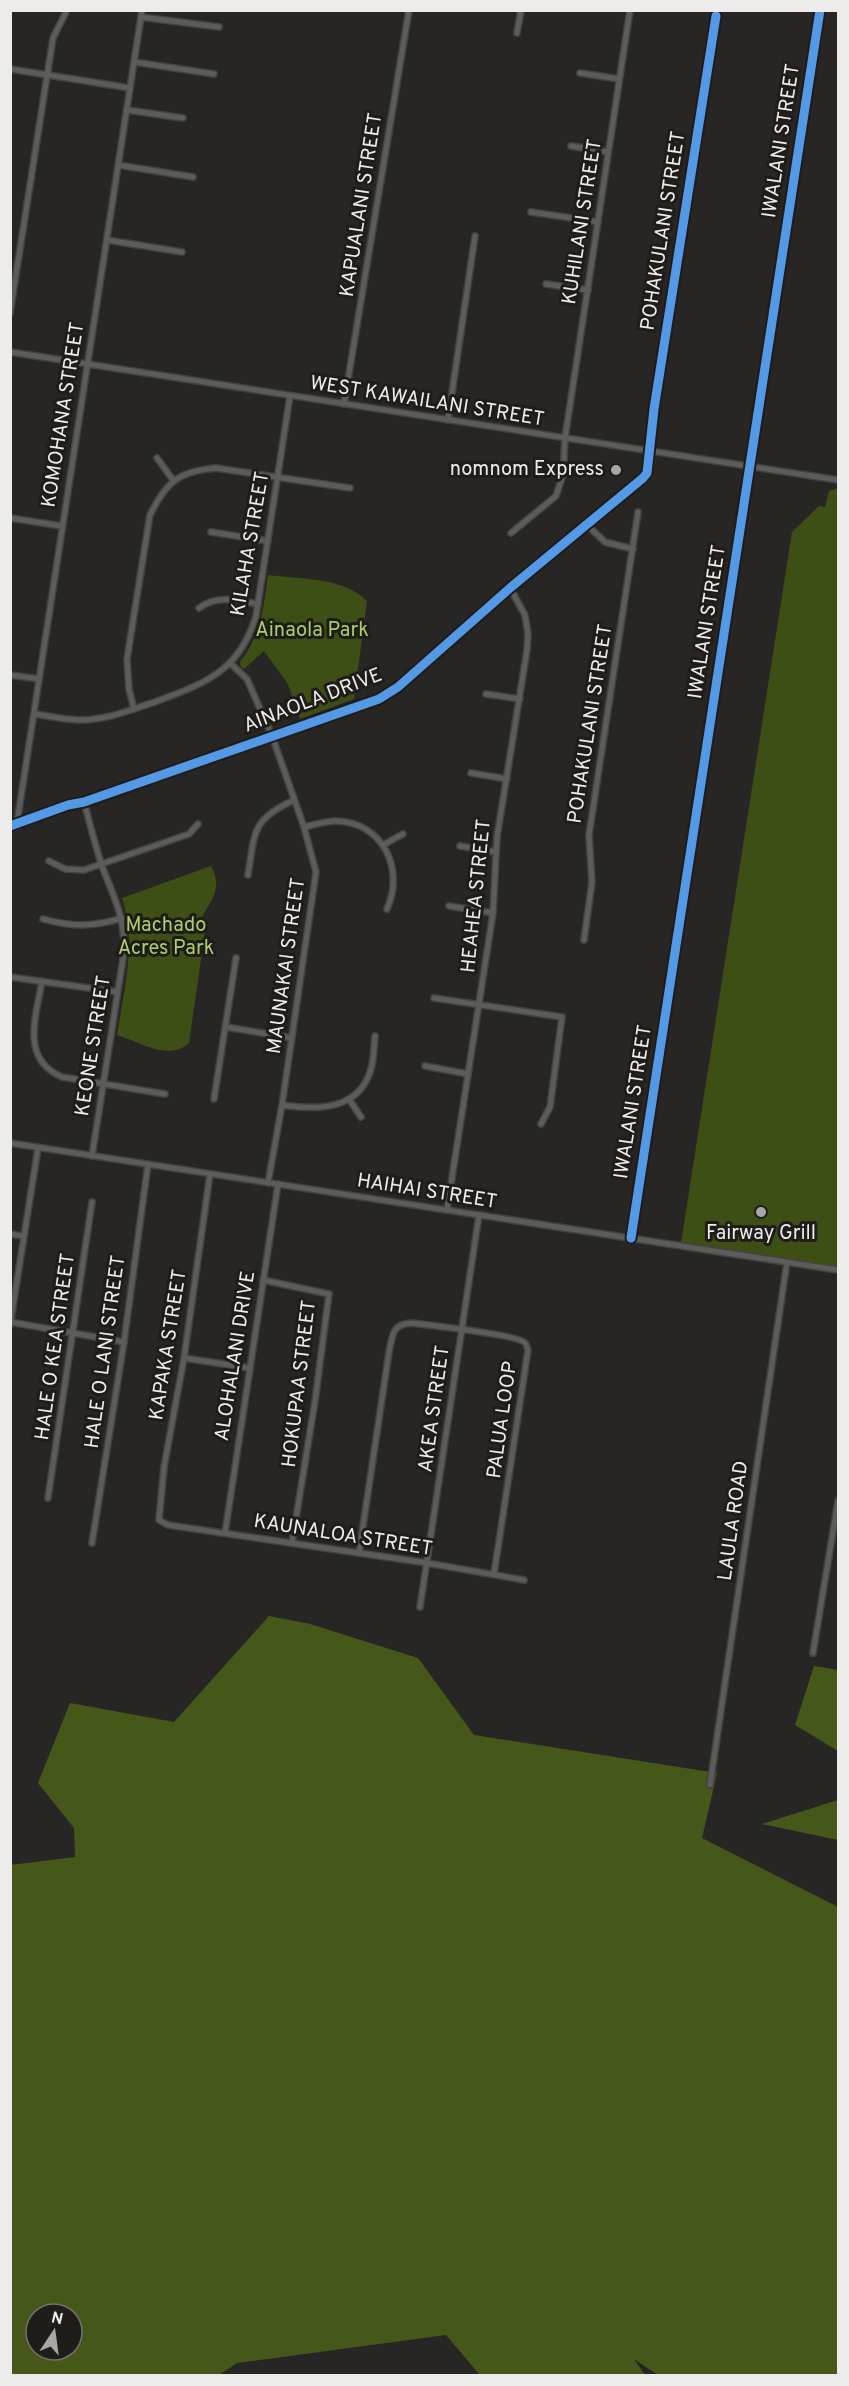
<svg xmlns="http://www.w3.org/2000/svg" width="849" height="2386" viewBox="0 0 849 2386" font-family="Overpass,sans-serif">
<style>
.green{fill:#3d4f14}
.forest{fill:#45581a;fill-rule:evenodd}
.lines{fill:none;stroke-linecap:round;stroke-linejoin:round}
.minor-casing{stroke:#454342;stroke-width:8}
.minor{stroke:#5c5c5b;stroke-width:5}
.cycleway-casing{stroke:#1f1c1a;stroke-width:13}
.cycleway{stroke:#5399e6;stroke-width:9}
.poi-dot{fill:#a9a7a5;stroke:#1f1c1a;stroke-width:2}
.labels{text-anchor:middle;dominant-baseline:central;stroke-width:6;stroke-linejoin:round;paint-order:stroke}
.street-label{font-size:20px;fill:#eeeceb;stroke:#1f1c1a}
.poi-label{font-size:20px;fill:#eeeceb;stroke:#1f1c1a;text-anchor:end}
.park-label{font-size:20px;fill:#acce6d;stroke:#1f1c1a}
</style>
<rect width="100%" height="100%" fill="#282624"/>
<g class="green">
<path d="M838,488V1267L681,1243L792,532L819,506L825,507L829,491Z"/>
<path d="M268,575C299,579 344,577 367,601L354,699L300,719L288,684L264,651L244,669L241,667L240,662C260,637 264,607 268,575Z"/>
<path d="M211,866C224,889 210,901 200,921L205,931L189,1043C169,1062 138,1041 117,1035C124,989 137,942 122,898Z"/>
</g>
<g class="forest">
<path d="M269,1616L310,1624L418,1658L474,1735L717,1773L702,1838L838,1907V2375H658L634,2359L645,2375H480L446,2335L237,2363L219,2375H11L10,1865L75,1857L74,1828L38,1783L70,1703L174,1722ZM36,2314H72V2350H36Z"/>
<path d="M814,1666L838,1670V1751L795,1725Z"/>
<path d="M838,1800V1840L762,1824Z"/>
</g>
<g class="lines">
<defs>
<g id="minor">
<path d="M141,17L219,27"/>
<path d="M517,33L521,10"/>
<path d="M134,62L214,74"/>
<path d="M10,69L130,88"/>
<path d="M580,73L619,79"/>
<path d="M127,110L183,118"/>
<path d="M571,146L608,152"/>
<path d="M118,165L193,177"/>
<path d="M531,212L598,222"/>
<path d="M107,240L182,252"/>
<path d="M546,284L588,290"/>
<path d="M10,313L53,38L67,10"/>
<path d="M10,352L838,480"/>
<path d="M344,404L409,10"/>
<path d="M448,420L475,236"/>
<path d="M157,458L173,480"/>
<path d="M10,518L62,526"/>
<path d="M587,525L605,542L633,549"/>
<path d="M211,532L268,541"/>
<path d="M511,533L556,496L563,475L565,438L630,10"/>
<path d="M199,608C217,594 237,601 258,604"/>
<path d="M230,663L247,679L272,736L304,827L316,872L282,1105L268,1183"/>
<path d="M10,675L39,679"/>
<path d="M486,694L520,699"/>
<path d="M134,709L129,689L127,659L150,515C166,482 179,471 216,468L350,488"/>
<path d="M35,714C54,717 75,722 94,719C114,717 133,709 152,703C203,684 239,673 256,616L290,396"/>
<path d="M471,773L507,779"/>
<path d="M84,802C90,824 95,845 102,866C114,898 125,916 124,952L92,1156"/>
<path d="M17,823L142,10"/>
<path d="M10,826L68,805L84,802L379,699L398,687L510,588L643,478L647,473L654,409L716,16"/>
<path d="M304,827C314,825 325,821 336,821C383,822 405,869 387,909"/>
<path d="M383,845L403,834"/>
<path d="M460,846L496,852"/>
<path d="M49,861L65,869L84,870L189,834L198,824"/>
<path d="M248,875C255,832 251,820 294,800"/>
<path d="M449,906L493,913"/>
<path d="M43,919C72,927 94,927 122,918"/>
<path d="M584,940L592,882L589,835L638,512"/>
<path d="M10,977L117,992"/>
<path d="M42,981C36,1017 20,1059 62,1077L165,1094"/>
<path d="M434,998L562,1017L550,1107L541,1124"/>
<path d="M226,1027L292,1038"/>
<path d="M425,1066L468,1074"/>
<path d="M214,1099L236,958"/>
<path d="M349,1099L361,1117"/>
<path d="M282,1105C317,1110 359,1111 371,1069C374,1058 374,1047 375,1036"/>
<path d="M10,1143L838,1270"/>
<path d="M210,1174L184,1358L164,1467L159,1520L168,1525L427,1563L524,1580"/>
<path d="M447,1210L493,913L497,837L527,650L528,634L525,615L510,588"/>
<path d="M10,1234L23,1236"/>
<path d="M631,1238L820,10"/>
<path d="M263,1280L329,1294L315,1401L292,1543"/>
<path d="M10,1322L124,1342"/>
<path d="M10,1325L38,1148"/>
<path d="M184,1358L249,1368"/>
<path d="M48,1498L92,1202"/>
<path d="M225,1533L278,1184"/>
<path d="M92,1543L124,1342L148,1164"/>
<path d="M359,1553L389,1352C393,1334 392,1324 412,1323C429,1325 516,1335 524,1342C526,1343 527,1347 528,1350L494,1574"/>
<path d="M420,1607L479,1215"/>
<path d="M813,1653L838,1501"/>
<path d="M710,1785L787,1262"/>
</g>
</defs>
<use href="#minor" class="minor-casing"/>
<use href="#minor" class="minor"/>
<defs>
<g id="cycleway">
<path d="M10,826L68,805L84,802L379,699L398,687L510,588L643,478L647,473L654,409L716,16"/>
<path d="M631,1238L820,10"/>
</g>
</defs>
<use href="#cycleway" class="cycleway-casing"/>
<use href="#cycleway" class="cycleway"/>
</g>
<g class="poi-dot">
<circle cx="616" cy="470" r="6"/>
<circle cx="761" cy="1212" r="6"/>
</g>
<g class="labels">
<g class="street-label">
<text transform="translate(782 141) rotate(-81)">IWALANI STREET</text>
<text transform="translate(362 205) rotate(-81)">KAPUALANI STREET</text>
<text transform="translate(583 222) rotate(-81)">KUHILANI STREET</text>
<text transform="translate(664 231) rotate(-81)">POHAKULANI STREET</text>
<text transform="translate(427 402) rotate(9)">WEST KAWAILANI STREET</text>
<text transform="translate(64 415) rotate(-81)">KOMOHANA STREET</text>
<text transform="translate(251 544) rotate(-80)">KILAHA STREET</text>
<text transform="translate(708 622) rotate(-81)">IWALANI STREET</text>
<text transform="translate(313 701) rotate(-21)">AINAOLA DRIVE</text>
<text transform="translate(591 724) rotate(-81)">POHAKULANI STREET</text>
<text transform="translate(477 896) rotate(-84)">HEAHEA STREET</text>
<text transform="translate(287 966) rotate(-82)">MAUNAKAI STREET</text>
<text transform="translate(94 1046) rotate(-81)">KEONE STREET</text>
<text transform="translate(634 1102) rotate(-81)">IWALANI STREET</text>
<text transform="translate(427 1192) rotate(9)">HAIHAI STREET</text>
<text transform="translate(169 1345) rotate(-81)">KAPAKA STREET</text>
<text transform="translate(56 1347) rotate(-82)">HALE O KEA STREET</text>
<text transform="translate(106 1352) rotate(-82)">HALE O LANI STREET</text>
<text transform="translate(236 1356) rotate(-81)">ALOHALANI DRIVE</text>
<text transform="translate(300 1384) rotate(-83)">HOKUPAA STREET</text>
<text transform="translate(435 1409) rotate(-82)">AKEA STREET</text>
<text transform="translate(503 1420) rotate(-82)">PALUA LOOP</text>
<text transform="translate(734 1521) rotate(-82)">LAULA ROAD</text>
<text transform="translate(343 1536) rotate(9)">KAUNALOA STREET</text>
</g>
<g class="poi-label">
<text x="604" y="470">nomnom Express</text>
<text x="761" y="1234" text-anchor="middle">Fairway Grill</text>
</g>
<g class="park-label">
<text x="312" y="631">Ainaola Park</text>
<text x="166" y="926">Machado<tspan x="166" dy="23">Acres Park</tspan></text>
</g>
</g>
<rect width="849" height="2386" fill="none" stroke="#eeeceb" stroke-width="24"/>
<g transform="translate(54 2332) rotate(13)"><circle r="28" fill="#1f1c1a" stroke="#726f6e" stroke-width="1.5"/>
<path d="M0-4.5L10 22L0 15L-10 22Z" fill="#a9a7a5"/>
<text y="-9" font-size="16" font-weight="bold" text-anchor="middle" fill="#eeeceb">N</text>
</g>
</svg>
